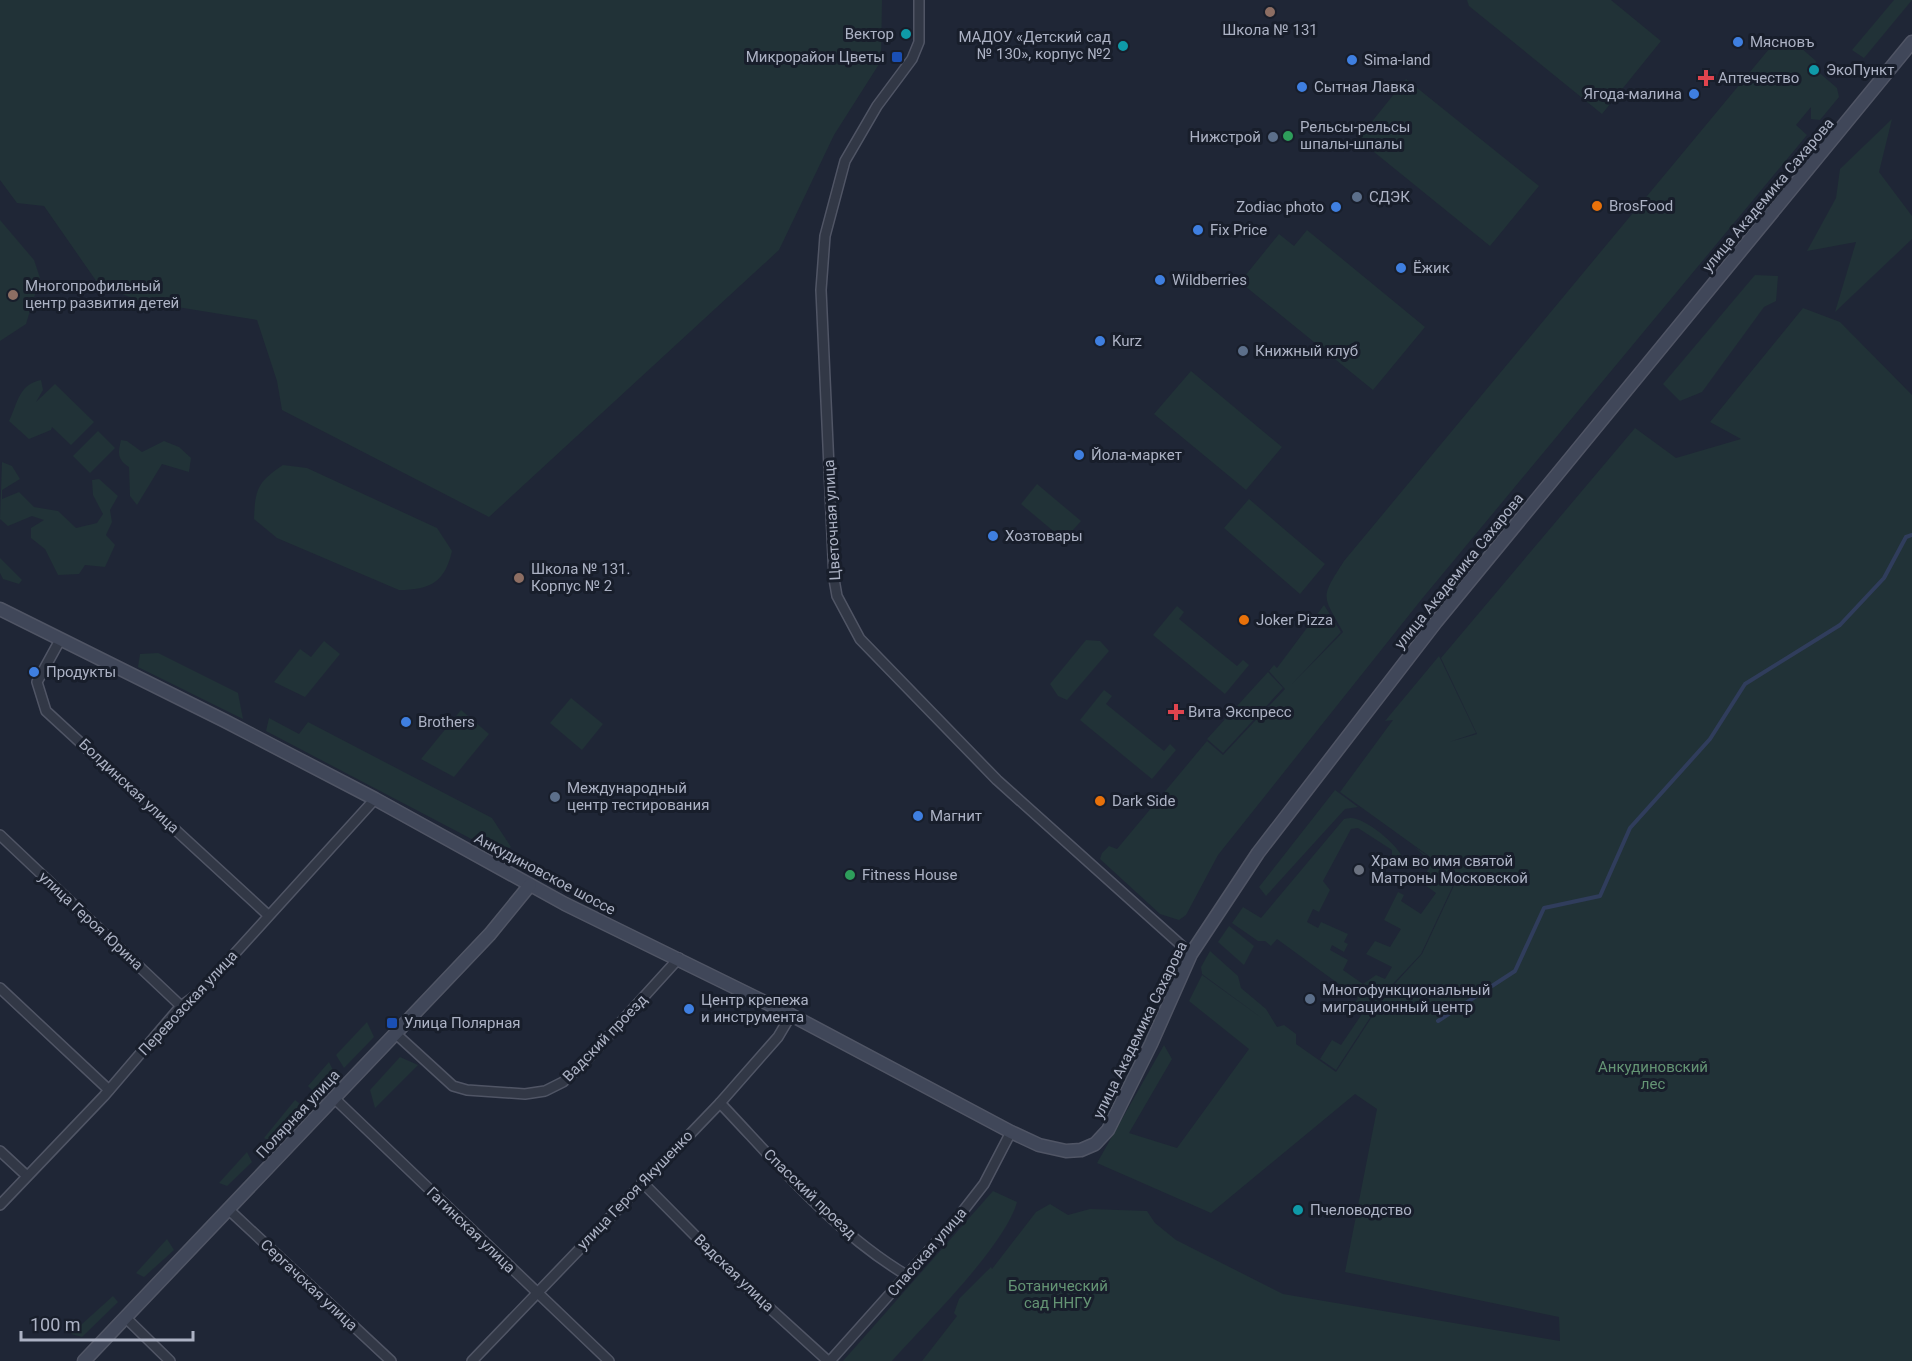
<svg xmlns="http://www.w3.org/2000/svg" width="1912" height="1361" viewBox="0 0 1912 1361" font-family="Roboto,sans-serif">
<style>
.green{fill:#213237}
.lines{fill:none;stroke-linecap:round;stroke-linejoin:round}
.stream{stroke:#303d5c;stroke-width:4}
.street-casing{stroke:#505565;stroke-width:12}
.secondary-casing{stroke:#505565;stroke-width:15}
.street{stroke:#323846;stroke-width:9}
.secondary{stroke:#404759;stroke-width:12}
.education-dot{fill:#8d6e63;stroke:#181e2b;stroke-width:2}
.culture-dot{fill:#0f9aa8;stroke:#181e2b;stroke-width:2}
.shop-dot{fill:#3f7fe0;stroke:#181e2b;stroke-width:2}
.transit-dot{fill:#1a4fb4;stroke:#181e2b;stroke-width:2}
.health-dot{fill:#e0444e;stroke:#181e2b;stroke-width:2}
.leisure-dot{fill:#2e9e5b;stroke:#181e2b;stroke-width:2}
.service-dot{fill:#5c6f8a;stroke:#181e2b;stroke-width:2}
.food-dot{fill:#e8710a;stroke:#181e2b;stroke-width:2}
.worship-dot{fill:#6b7280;stroke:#181e2b;stroke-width:2}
.labels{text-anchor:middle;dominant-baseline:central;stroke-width:6;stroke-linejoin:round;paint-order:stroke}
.poi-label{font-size:15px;fill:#acb2c4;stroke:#181e2b;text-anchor:start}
.street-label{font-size:15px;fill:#acb2c4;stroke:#181e2b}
.park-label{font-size:15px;fill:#649474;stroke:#181e2b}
</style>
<rect width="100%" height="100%" fill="#1f2636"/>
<g class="green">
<path d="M0,0H882L881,61L834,135L779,250L489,517L282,410L277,381L257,320L140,301L99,285L44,206L17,203L0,180Z"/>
<path d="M1467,0H1611L1661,41L1602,114L1469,6Z"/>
<path d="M1894,0H1912L1864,58L1852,50Z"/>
<path d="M1779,37L1792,40L1816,61L1815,69L1837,88L1839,97L1820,120L1811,119V107L1796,125L1807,135L1421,600L1218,855L1186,915L1179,920L1160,914L1100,859L1102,853L1109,846L1117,849L1207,741L1223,755L1285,689L1269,671L1274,665L1277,668L1324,605L1341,632L1291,685L1343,632C1322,594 1320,599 1344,561Z"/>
<path d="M1406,79L1539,186L1490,246L1358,139Z"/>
<path d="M1892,119L1879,172L1912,216V239L1835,312L1856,242L1807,251L1836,198L1840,169Z"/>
<path d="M0,220L34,260L40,278L26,324L0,341Z"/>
<path d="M1307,230L1425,327L1373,390L1240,282L1279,234L1294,246Z"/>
<path d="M1755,275L1778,276L1776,301L1764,307L1702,392L1680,401L1663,384Z"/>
<path d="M1803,308L1840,322L1912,395V1361H922L957,1316L954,1313L959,1299L991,1267L992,1269L1036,1212L1050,1204L1068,1215L1090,1209L1147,1211L1155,1223L1176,1240L1283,1294L1560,1341L1559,1317L1345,1272L1377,1109L1355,1094L1211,1213L1097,1163L1164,1045L1172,1059L1129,1133L1177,1148L1249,1049L1189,1001L1202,975L1263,1019L1202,974L1201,967L1210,951L1238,976L1241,988L1266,1009L1277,1027L1284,1025L1296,1034V1044L1336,1072L1390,989L1422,954L1458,877L1340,792L1393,720L1385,721L1439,656L1476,733L1449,742L1477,734L1441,658L1635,428L1676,458L1741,439L1710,422Z"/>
<path d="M1191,371L1282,447L1246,490L1154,414Z"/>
<path d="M41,380L43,390L36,402L55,384L94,422L71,445L52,427L51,430L29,439L9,421C18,403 18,385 41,380Z"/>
<path d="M98,431L115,448L90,473L73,456Z"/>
<path d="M121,440L127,441L142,452L164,441L179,447L191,458L189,472L162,464L137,505L130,496L129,467C117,459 118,453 121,440Z"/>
<path d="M2,462L12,466L20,479L2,490V499L19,492L34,507L58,511L76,528L97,523L103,514L93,495L92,480L99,479L118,496L110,510L112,522L106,535L115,545L105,567L85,565L79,574L58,575L45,549L31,538V528L44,520L32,516L8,526L0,519Z"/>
<path d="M283,465L307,468L437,528L452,551C445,582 430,590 399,590L277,538L254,519C255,488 258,482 283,465Z"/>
<path d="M1037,484L1081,521L1064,540L1021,504Z"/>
<path d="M1249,499L1325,564L1300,594L1224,528Z"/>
<path d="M0,558L22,580L19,584L3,579L0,573Z"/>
<path d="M1177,606L1184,612L1179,619L1237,666L1243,660L1249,665L1225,694L1153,635Z"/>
<path d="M1086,640L1100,641L1109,651L1067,700L1058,696L1050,684Z"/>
<path d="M324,641L340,654L305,697L274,682L300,649L311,657Z"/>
<path d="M158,653L238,693L243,719L138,667L140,654Z"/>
<path d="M1268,672L1283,688L1223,753L1207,739Z"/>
<path d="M1104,690L1112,696L1106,704L1164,751L1170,744L1176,750L1152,779L1080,720Z"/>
<path d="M571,698L603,724L582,750L550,723Z"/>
<path d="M461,710L489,734L454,777L421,759Z"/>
<path d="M269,718L299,734L308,722L492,818L511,847L500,854L266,731Z"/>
<path d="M1335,790L1358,807L1345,809L1266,896L1259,887Z"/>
<path d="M1350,818C1364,817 1399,845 1403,859L1402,861L1392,855V850L1358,828L1351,829L1323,881L1330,890L1319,912L1313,909L1307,922L1318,928L1321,922L1348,934L1344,942L1348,944L1344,952L1332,945L1330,950L1348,960L1343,970L1363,984L1376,975L1385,979L1392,967L1366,954L1375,941L1390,947L1401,929L1384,920L1398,892L1404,895L1401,901L1421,914L1436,893L1421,882L1432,863L1415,847L1457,877L1421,954L1390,987L1336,1070L1320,1059L1332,1040L1341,1045L1362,1014L1353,1006L1358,998L1277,939L1271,946L1265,941H1258L1232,923L1243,907L1261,918L1344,819Z"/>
<path d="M1229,926L1254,946L1244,965L1218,942Z"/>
<path d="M367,1022L374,1037L344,1068L336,1055Z"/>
<path d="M400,1057L418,1065L375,1108L370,1090Z"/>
<path d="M329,1062L335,1074L316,1094L308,1086Z"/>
<path d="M295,1100L304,1107L272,1142L264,1138Z"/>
<path d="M247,1152L252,1162L227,1186L219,1183Z"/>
<path d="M993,1191L1017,1202C1005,1246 925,1324 892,1361H843Z"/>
<path d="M167,1239L174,1250L144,1277L136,1273Z"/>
<path d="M113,1296L118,1302L82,1337L71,1334Z"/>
</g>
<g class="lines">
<path class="stream" d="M1438,1021L1515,971L1544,908L1600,896L1630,828L1710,739L1745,684L1840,625L1884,578L1906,537L1912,535"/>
<defs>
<g id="street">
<path d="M919,0V42L912,59L877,106L845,161L825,236L821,290L834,579L837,596L860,639L997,780L1191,954"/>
<path d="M60,640L37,682L46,711L268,915"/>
<path d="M0,835L181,1006"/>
<path d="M0,988L109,1090"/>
<path d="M395,1033L453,1086L467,1090L525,1094L545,1091L563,1082L582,1065L679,958"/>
<path d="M334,1098L609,1361"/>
<path d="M720,1103C778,1164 835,1233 908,1276"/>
<path d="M0,1151L27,1176"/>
<path d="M642,1182L740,1281L828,1361"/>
<path d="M0,1205L104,1096L181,1006L199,993L375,799"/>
<path d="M228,1209L391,1361"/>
<path d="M126,1318L170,1361"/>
<path d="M472,1361L720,1103L778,1037L791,1015"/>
<path d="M830,1361L956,1220L984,1184L1011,1132"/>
</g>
<g id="secondary">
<path d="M0,609L225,721L375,799L565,904L791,1015L1011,1132L1039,1145L1066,1151L1081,1150L1095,1144L1108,1130L1151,1044L1191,954L1258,853L1436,622L1912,42"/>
<path d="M84,1361L490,934L530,885"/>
</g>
</defs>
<use href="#street" class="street-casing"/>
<use href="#secondary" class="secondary-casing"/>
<use href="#street" class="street"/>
<use href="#secondary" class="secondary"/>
</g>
<g class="education-dot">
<circle cx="1270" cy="12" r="6"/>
<circle cx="13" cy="295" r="6"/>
<circle cx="519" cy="578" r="6"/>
</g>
<g class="culture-dot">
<circle cx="906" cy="34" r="6"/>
<circle cx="1123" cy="46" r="6"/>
<circle cx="1814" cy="70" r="6"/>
<circle cx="1298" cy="1210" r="6"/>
</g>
<g class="shop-dot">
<circle cx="1738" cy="42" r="6"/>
<circle cx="1352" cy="60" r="6"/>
<circle cx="1302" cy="87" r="6"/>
<circle cx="1694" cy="94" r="6"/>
<circle cx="1336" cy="207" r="6"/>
<circle cx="1198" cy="230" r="6"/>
<circle cx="1401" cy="268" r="6"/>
<circle cx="1160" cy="280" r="6"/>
<circle cx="1100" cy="341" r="6"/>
<circle cx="1079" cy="455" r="6"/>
<circle cx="993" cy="536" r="6"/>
<circle cx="34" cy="672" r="6"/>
<circle cx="406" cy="722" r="6"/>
<circle cx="918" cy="816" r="6"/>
<circle cx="689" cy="1009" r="6"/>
</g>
<g class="transit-dot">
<rect x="891" y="51" width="12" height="12" rx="3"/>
<rect x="386" y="1017" width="12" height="12" rx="3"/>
</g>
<g class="health-dot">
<path d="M1703 69h6v6h6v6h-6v6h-6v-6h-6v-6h6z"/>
<path d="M1173 703h6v6h6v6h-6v6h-6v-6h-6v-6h6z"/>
</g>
<g class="leisure-dot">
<circle cx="1288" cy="136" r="6"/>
<circle cx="850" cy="875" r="6"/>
</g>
<g class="service-dot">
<circle cx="1273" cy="137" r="6"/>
<circle cx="1357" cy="197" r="6"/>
<circle cx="1243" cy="351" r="6"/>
<circle cx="555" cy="797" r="6"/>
<circle cx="1310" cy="999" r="6"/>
</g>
<g class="food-dot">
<circle cx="1597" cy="206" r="6"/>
<circle cx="1244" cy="620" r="6"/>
<circle cx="1100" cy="801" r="6"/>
</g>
<circle class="worship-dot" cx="1359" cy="870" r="6"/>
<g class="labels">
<g class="poi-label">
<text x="1270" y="30" text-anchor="middle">Школа № 131</text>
<text x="894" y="34" text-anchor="end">Вектор</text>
<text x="1111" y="37" text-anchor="end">МАДОУ «Детский сад<tspan x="1111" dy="17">№ 130», корпус №2</tspan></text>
<text x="1750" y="42">Мясновъ</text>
<text x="885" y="57" text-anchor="end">Микрорайон Цветы</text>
<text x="1364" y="60">Sima-land</text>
<text x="1826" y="70">ЭкоПункт</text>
<text x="1718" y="78">Аптечество</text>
<text x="1314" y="87">Сытная Лавка</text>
<text x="1682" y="94" text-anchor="end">Ягода-малина</text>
<text x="1300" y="127">Рельсы-рельсы<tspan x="1300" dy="17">шпалы-шпалы</tspan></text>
<text x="1261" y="137" text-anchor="end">Нижстрой</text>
<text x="1369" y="197">СДЭК</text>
<text x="1609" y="206">BrosFood</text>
<text x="1324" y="207" text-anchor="end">Zodiac photo</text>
<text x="1210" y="230">Fix Price</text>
<text x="1413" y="268">Ёжик</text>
<text x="1172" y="280">Wildberries</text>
<text x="25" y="286">Многопрофильный<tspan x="25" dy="17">центр развития детей</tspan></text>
<text x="1112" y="341">Kurz</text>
<text x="1255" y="351">Книжный клуб</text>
<text x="1091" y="455">Йола-маркет</text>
<text x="1005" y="536">Хозтовары</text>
<text x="531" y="569">Школа № 131.<tspan x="531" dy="17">Корпус № 2</tspan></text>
<text x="1256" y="620">Joker Pizza</text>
<text x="46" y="672">Продукты</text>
<text x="1188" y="712">Вита Экспресс</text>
<text x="418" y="722">Brothers</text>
<text x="567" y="788">Международный<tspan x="567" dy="17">центр тестирования</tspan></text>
<text x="1112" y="801">Dark Side</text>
<text x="930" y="816">Магнит</text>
<text x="1371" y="861">Храм во имя святой<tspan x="1371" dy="17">Матроны Московской</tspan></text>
<text x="862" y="875">Fitness House</text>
<text x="1322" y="990">Многофункциональный<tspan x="1322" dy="17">миграционный центр</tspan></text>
<text x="701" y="1000">Центр крепежа<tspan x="701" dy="17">и инструмента</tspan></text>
<text x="404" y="1023">Улица Полярная</text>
<text x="1310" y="1210">Пчеловодство</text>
</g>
<g class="street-label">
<text transform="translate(1768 195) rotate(-50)">улица Академика Сахарова</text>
<text transform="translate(832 520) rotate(-93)">Цветочная улица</text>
<text transform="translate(1459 571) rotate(-51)">улица Академика Сахарова</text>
<text transform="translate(129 786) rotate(43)">Болдинская улица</text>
<text transform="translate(545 874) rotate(28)">Анкудиновское шоссе</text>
<text transform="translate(91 921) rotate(43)">улица Героя Юрина</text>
<text transform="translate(188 1003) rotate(-47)">Перевозская улица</text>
<text transform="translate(1140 1030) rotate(-64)">улица Академика Сахарова</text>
<text transform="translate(605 1038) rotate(-46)">Вадский проезд</text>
<text transform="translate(298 1114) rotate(-47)">Полярная улица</text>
<text transform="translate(635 1190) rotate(-46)">улица Героя Якушенко</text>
<text transform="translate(810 1194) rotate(44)">Спасский проезд</text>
<text transform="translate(471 1230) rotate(44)">Гагинская улица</text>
<text transform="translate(927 1252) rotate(-49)">Спасская улица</text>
<text transform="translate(734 1273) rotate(44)">Вадская улица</text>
<text transform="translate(309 1285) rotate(43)">Сергачская улица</text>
</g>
<g class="park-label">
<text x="1653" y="1067">Анкудиновский<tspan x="1653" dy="17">лес</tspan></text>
<text x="1058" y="1286">Ботанический<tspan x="1058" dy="17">сад ННГУ</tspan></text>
</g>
</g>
<path d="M21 1331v9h172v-9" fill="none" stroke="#acb2c4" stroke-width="3"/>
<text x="30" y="1331" font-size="18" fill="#acb2c4" stroke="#181e2b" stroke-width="4.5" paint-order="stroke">100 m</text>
</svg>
